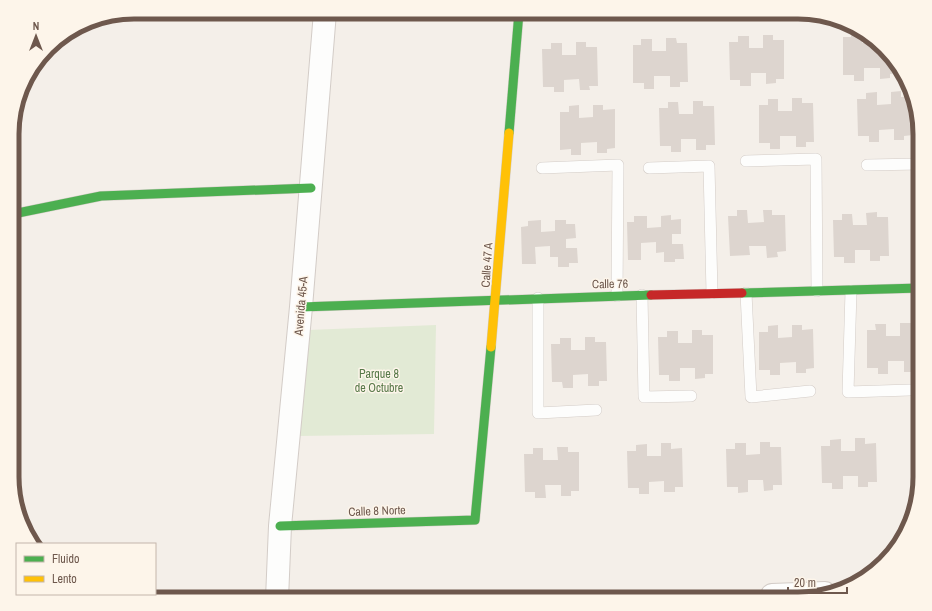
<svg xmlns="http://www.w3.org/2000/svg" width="932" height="611" viewBox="0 0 932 611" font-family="'Archivo Narrow',sans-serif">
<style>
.green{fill:#e2ead5}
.building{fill:#ddd5cf}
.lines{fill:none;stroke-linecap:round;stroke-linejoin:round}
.lane-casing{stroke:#d3ccc7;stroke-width:12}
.street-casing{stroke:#d3ccc7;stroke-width:24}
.fast-casing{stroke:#d3ccc6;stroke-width:10}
.slow-casing{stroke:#d3ccc6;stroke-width:10}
.jam-casing{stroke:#d3ccc6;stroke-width:10}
.lane{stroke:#fdfdfc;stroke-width:11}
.street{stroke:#fdfdfc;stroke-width:22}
.fast{stroke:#4caf50;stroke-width:9}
.slow{stroke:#ffc107;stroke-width:9}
.jam{stroke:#c62828;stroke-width:9}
.labels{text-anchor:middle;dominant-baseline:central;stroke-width:3;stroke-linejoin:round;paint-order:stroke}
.street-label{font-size:12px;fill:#6e584d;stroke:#fdf5ea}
.park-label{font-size:12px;fill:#587949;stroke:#fdf5ea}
.rim{fill:none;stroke:#6e584d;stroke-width:5}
</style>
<rect width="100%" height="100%" fill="#f4efe9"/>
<path class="green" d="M436,325L434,434L299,436L308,330Z"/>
<g class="building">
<path d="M851,31H862V43H876L898,66V73L890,74V78L880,79V68H864V81H854V75H843V37H851Z"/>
<path d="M763,35H773V40H784V79H776V83L766,84V73H751V86H740V80H730L729,42H738V36H749V48H763Z"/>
<path d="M666,38H676L677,43H687L688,82H680V87H670V76H654V89H644V83H633V45H641V39H652V51H666Z"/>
<path d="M576,42H586V47H597L598,86H589L590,90H580L579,79L564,80V92H554V87H543L542,49H551V43H562V55H576Z"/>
<path d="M901,91V97L911,96L912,101L913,135L904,136V140H894V129L879,130V142H869V136H858L857,99H866V93L877,92V105L891,104V92Z"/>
<path d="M792,98H802V103H813L814,142H806V147H796V136H780V149H770V143H759V105H768V99H778V111H792Z"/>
<path d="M693,101H703V106H714L715,145H706V150H696V139H681V152H671V146H660L659,108H668V102H678L679,114H693Z"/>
<path d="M579,105V118L593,117V105H603V110L615,109V148L607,149V153H597V142L581,143V155H571V149L560,150V112H569V106Z"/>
<path d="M737,210H747L748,223L764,222L763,210H772V215H785L786,251L777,252L778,257L767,258L766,246H749L750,255L730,256L728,216H737Z"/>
<path d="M877,212V217H888L889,256H880V261H870V250H855V263H844V257H834L833,220H842V214H852L853,225H867L866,213Z"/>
<path d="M671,215V220L681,219V234H672V244H683L684,259H675V262H664V252L656,253V242L641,243V260H628L627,222H634V216H647V228L661,227V216Z"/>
<path d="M541,220V232L555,231V220H566V224H575L576,238L566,239V248H577L578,263H569V267H558V257H550V246L535,247L536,264H522L521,227L528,226V221Z"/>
<path d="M900,323H911V328H920V367H914V372H904V361H888V374H878V368H867V330H876L875,324H886V336H900Z"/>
<path d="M778,325V338L792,337V325H802V330L813,329L814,368L806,369V373H796V362L780,363V375H770V370H759V332H768V326Z"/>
<path d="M692,330H702V335H713V374H705V378L695,379V368H680V381H669V375H659L658,337H667V331H678V343H692Z"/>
<path d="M585,337H595V342H606L607,381H599V386H588V374L573,375V388H563L562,382H552L551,344H560V338H571V350H585Z"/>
<path d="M855,438H865V444L876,443L877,482H868V487H858V476H843V489H832V483H822L821,446H830V440L841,439V451H855Z"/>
<path d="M760,442H770V447H781L782,485H773V490L764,491L763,480H748V492L738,493V487H727L726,449H735V443H746V455L760,454Z"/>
<path d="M661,443H671V449L682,448L683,487H675V492H664V481L649,482V494H639V488H628L627,451H636V445L647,444V456H661Z"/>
<path d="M557,447H568V452H579V491H571V496H561V485H545L546,498H535V492H525L524,454H533V448H543V460H558Z"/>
</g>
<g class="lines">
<defs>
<g id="lane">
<path d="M746,161L816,159L817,291"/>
<path d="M867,165L920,164"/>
<path d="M542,168L618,165L617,296"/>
<path d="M649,168L709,166L712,293"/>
<path d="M851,291L848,392L910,390"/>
<path d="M746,293L751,397L810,391"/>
<path d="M642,295L644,397L691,396"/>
<path d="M538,298V413L596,410"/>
</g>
<g id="street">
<path d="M277,599L280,526L301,307L325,12"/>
<path d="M772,599V595L825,593"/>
</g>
<g id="fast">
<path d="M509,133L519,12"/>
<path d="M13,214L101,196L311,188"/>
<path d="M742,293L920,288"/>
<path d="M301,307L651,295"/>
<path d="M280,526L475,520L491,347"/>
</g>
<path id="slow" d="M491,347L509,133"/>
<path id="jam" d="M651,295L742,293"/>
</defs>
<use href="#lane" class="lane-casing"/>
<use href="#street" class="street-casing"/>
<use href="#fast" class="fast-casing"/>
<use href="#slow" class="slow-casing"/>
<use href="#jam" class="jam-casing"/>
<use href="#lane" class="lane"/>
<use href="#street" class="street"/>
<use href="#fast" class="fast"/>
<use href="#slow" class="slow"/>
<use href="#jam" class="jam"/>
</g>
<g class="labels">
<g class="street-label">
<text transform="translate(487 265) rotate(-86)">Calle 47 A</text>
<text transform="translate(610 284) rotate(-1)">Calle 76</text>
<text transform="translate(301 306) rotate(-85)">Avenida 45-A</text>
<text transform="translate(377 511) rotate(-2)">Calle 8 Norte</text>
</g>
<g class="park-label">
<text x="379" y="374">Parque 8<tspan x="379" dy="14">de Octubre</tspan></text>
</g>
</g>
<path d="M0 0H932V611H0ZM134 19H798A115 115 0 0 1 913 134V477A115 115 0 0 1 798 592H134A115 115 0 0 1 19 477V134A115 115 0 0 1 134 19Z" fill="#fdf5ea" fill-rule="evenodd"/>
<path class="rim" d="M134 19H798A115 115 0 0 1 913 134V477A115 115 0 0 1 798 592H134A115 115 0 0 1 19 477V134A115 115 0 0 1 134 19Z"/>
<rect x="16" y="543" width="140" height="52" fill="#fdf5ea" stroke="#c4b6ab"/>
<rect x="24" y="556" width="20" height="6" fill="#4caf50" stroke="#c4b6ab"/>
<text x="52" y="563" font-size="12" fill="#6e584d">Fluido</text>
<rect x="24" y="576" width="20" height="6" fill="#ffc107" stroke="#c4b6ab"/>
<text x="52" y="583" font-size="12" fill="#6e584d">Lento</text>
<g transform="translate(36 36)" stroke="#fdf5ea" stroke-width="3" paint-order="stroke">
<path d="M0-3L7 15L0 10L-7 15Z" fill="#6e584d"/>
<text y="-6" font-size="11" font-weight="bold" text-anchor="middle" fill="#6e584d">N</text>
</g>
<path d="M788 587v6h59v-6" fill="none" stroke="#6e584d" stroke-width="2"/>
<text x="794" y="587" font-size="12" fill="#6e584d" stroke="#fdf5ea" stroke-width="3" paint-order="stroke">20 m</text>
</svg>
